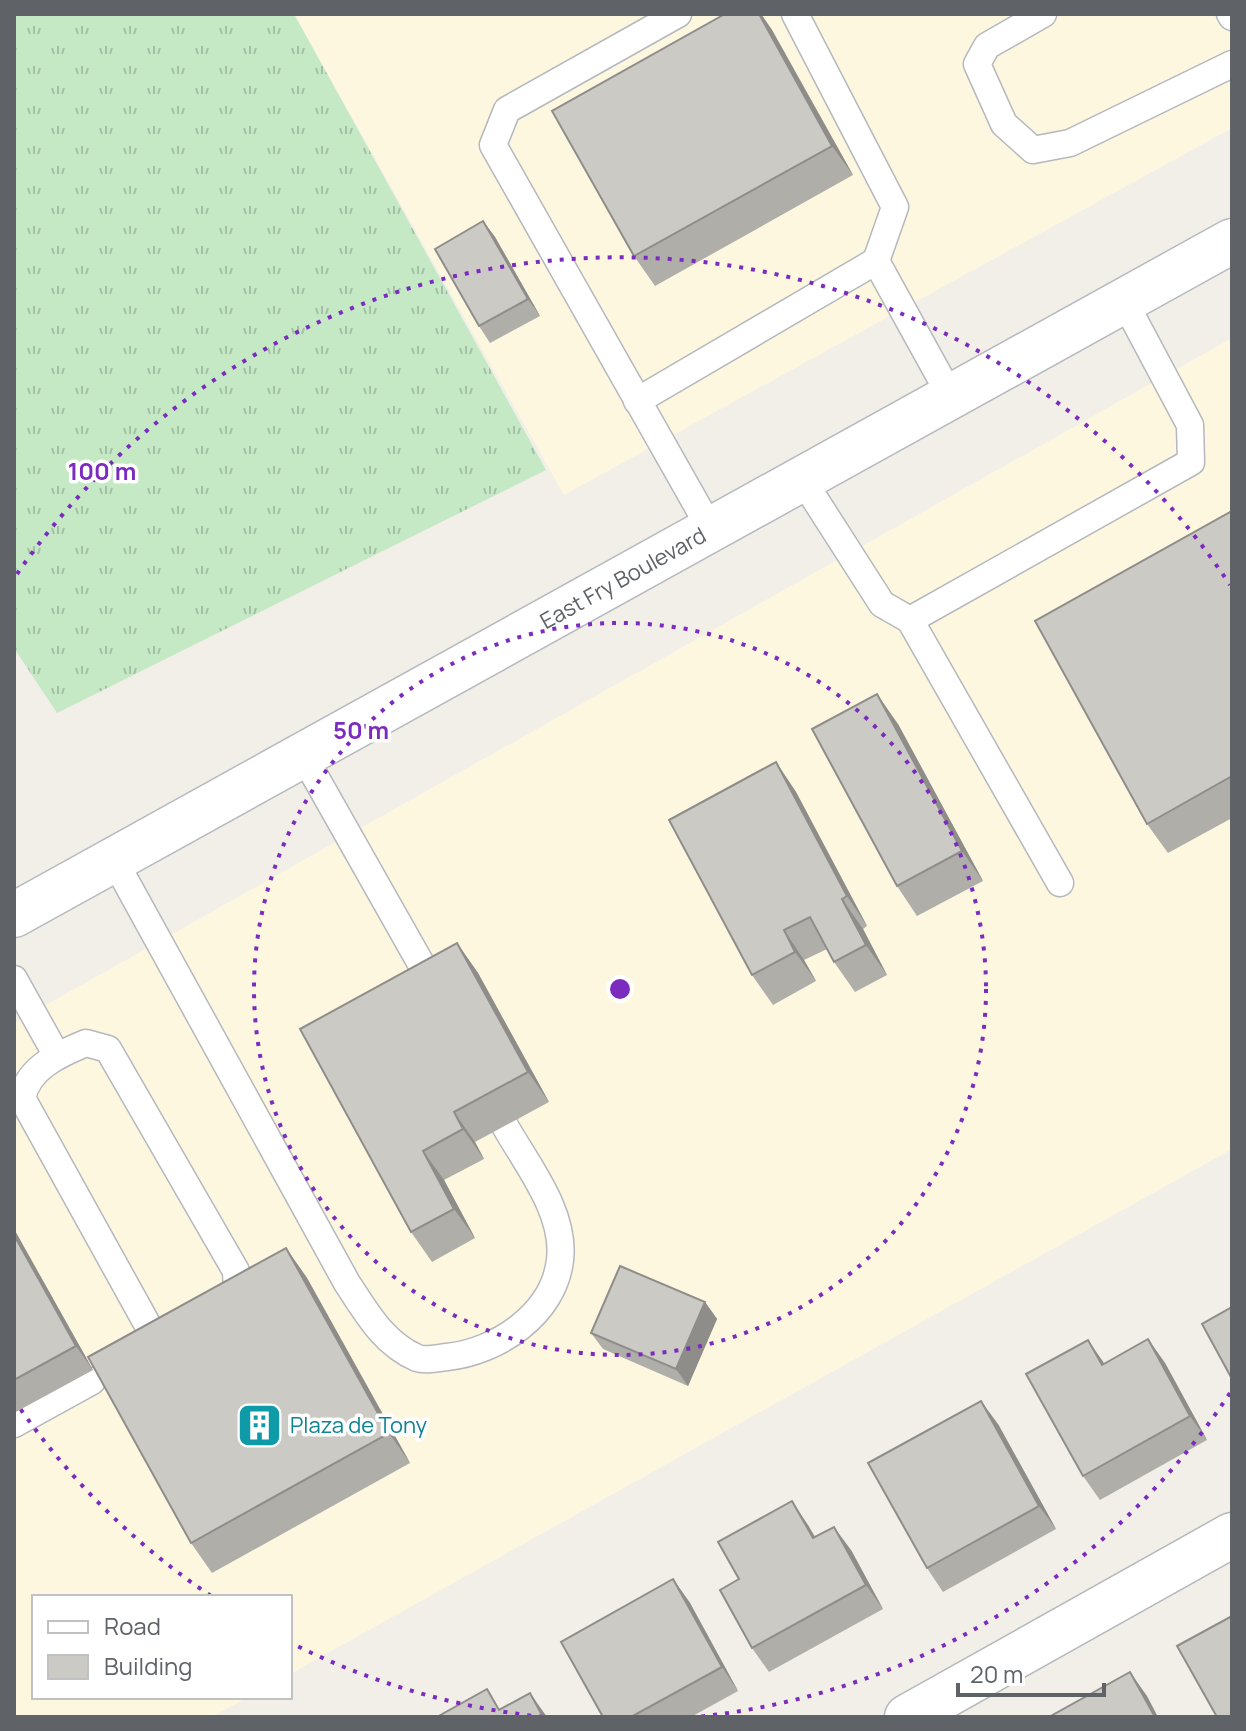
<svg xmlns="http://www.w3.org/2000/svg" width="1246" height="1731" viewBox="0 0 1246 1731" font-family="Manrope,sans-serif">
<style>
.commercial{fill:#fef7e0}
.grass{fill:url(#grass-tufts)}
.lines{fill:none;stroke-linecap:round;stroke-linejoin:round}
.lane-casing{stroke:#b5b8bc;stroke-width:29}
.street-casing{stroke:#b5b8bc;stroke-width:47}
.secondary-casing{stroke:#b6babf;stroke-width:47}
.lane{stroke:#fff;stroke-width:26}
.street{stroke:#fff;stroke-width:44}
.secondary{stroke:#fff;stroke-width:44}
.wall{fill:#afaea9}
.shaded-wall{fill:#8f8d8a}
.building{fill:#cccac5;stroke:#8f8d8a;stroke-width:2}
.ring{fill:none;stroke:#7b2cbf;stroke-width:4;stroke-dasharray:4 8}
.labels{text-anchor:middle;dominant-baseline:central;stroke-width:7;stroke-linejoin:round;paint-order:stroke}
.street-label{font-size:22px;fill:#5f6368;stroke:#fff}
.culture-label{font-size:22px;fill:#0d838f;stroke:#fff;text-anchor:start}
.centre{fill:#7b2cbf;stroke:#fff;stroke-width:4}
.ring-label{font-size:24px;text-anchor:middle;font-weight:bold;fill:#7b2cbf;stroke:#fff;stroke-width:7;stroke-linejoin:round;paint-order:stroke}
</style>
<defs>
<pattern id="grass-tufts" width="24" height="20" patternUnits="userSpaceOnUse" patternTransform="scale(2)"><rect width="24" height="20" fill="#c5e8c5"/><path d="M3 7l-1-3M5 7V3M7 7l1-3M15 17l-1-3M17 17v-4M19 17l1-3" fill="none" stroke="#a3c0a4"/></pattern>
</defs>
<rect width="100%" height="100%" fill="#f1efe8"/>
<g class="commercial">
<path d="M294,14H1232V128L564,495Z"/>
<path d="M1232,338V1149L290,1674V1597H34V1697H248L212,1717H14V1023Z"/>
</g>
<path class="grass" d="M14,14H294L546,470L57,713L14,648Z"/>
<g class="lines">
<defs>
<g id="lane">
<path d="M678,14L507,110L493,145L711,530"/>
<path d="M795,14L895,207L876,261L951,397"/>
<path d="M1043,14L987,46L977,64L1004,124L1033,150L1070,143L1232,64"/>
<path d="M1230,14L1232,17"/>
<path d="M637,401L876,261"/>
<path d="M802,479L882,604L910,620L1191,462L1190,425L1124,301"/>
<path d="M910,620L1060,883"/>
<path d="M303,755L437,992"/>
<path d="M114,860L347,1283C367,1313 383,1343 417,1358C425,1361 438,1358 447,1357C497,1352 554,1314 560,1260C566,1213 527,1165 505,1126"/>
<path d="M14,979L57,1056"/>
<path d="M86,1043L108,1049L236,1271L237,1294L170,1333L151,1331L22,1098C28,1068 59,1054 86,1043Z"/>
<path d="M14,1424L92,1381"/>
</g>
<path id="street" d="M907,1717L1232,1535"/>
<g id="secondary">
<path id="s1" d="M14,915L1232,241"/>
</g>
</defs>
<use href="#lane" class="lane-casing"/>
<use href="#street" class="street-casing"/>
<use href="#secondary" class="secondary-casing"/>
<use href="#lane" class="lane"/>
<use href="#street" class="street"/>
<use href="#secondary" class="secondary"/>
</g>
<g class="wall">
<path d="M725,14H761L772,30L853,175L655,286L634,256Z"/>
<path d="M483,221L495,237L540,316L490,343L479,326Z"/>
<path d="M1232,511V818L1168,853L1147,824Z"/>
<path d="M898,724L983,881L917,916L897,886Z"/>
<path d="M776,762L796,792L867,926L863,929L887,975L855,992L834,962L827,949L804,960L816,981L773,1005L752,975Z"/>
<path d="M457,943L478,973L549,1102L475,1142L484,1159L444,1180L475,1238L432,1262L411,1232L300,1029Z"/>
<path d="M14,1229L93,1370L14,1413Z"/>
<path d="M286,1248L307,1278L410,1463L212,1573L191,1543Z"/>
<path d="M705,1302L717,1319L688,1386L603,1349L591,1333Z"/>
<path d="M1148,1339L1165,1363L1207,1440L1100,1500L1083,1476L1104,1364Z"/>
<path d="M998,1424L1056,1529L943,1592L927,1568Z"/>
<path d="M808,1525L815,1537L851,1550L883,1609L769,1672L752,1648L739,1579Z"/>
<path d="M673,1579L690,1603L738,1691L691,1717H603Z"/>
</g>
<g class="shaded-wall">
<path d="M759,14H761L772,30L853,175L832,146Z"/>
<path d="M483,221L495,237L540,316L528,299Z"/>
<path d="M877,694L898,724L983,881L962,851Z"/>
<path d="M776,762L796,792L867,926L847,896Z"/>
<path d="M842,899L863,929L887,975L866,945Z"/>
<path d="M784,930L804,960L816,981L795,952Z"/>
<path d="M457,943L478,973L549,1102L528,1072Z"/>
<path d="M454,1112L475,1142L484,1159L463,1129Z"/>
<path d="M423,1151L444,1180L475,1238L454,1209Z"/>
<path d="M14,1229L93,1370L76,1346L14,1235Z"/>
<path d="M286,1248L307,1278L410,1463L389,1433Z"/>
<path d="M705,1302L717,1319L688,1386L676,1369Z"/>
<path d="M1148,1339L1165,1363L1207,1440L1190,1416Z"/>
<path d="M1088,1340L1104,1363L1102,1365Z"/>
<path d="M981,1401L998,1424L1056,1529L1039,1506Z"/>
<path d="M792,1501L808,1525L829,1562L813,1538Z"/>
<path d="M834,1527L851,1550L883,1609L866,1585Z"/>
<path d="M673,1579L690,1603L738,1691L722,1667Z"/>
<path d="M1130,1672L1147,1696L1158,1717H1155Z"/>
<path d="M530,1693L547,1717H543Z"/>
</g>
<g class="building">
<path d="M725,14H759L832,146L634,256L552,111Z"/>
<path d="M483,221L528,299L479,326L435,249Z"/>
<path d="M1232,511V776L1147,824L1035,621Z"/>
<path d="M877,694L962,851L897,886L812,729Z"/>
<path d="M776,762L847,896L842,899L866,945L834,962L810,917L784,930L795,952L752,975L669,820Z"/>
<path d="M457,943L528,1072L454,1112L463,1129L423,1151L454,1209L411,1232L300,1029Z"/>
<path d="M14,1235L76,1346L14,1380Z"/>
<path d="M286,1248L389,1433L191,1543L88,1357Z"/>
<path d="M620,1266L705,1302L676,1369L591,1333Z"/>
<path d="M1232,1307V1379L1202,1324Z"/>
<path d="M1148,1339L1190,1416L1083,1476L1026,1374L1088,1340L1102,1365Z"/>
<path d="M981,1401L1039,1506L927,1568L868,1463Z"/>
<path d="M792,1501L813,1538L834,1527L866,1585L752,1648L720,1590L739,1579L718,1542Z"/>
<path d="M673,1579L722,1667L631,1717H603L561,1642Z"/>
<path d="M1232,1616V1717H1217L1177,1646Z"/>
<path d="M1130,1672L1155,1717H1049Z"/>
<path d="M487,1689L499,1710L530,1693L543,1717H437Z"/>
</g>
<g class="ring">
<circle cx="620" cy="989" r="366"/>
<path d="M1230 1393A732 732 0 0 1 697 1717M543 1717A732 732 0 0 1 293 1644M211 1596A732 732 0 0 1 17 1404M17 574A732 732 0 0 1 1230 585"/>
</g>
<defs>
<symbol id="building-square" viewBox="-11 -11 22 22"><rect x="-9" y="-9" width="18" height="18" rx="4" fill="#0f9aa8" stroke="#fff"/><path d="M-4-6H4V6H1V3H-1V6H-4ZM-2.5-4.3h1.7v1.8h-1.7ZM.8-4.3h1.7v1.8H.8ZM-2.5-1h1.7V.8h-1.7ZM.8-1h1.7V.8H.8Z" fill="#fff"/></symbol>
</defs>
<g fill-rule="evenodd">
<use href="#building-square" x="234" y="1400" width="51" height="51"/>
</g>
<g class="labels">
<g class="street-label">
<text stroke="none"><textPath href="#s1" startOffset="696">East Fry Boulevard</textPath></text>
</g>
<g class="culture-label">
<text x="290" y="1425">Plaza de Tony</text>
</g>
</g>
<circle cx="620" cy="989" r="12" class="centre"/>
<g class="ring-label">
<text x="102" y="480">100 m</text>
<text x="361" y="739">50 m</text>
</g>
<rect width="1246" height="1731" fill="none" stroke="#5f6368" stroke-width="32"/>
<rect x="32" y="1595" width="260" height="104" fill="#ffffff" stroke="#bfc1c3" stroke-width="2"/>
<rect x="48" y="1621" width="40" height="12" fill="#ffffff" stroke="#bfc1c3" stroke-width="2"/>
<text x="104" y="1635" font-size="24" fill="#5f6368">Road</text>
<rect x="48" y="1655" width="40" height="24" fill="#cccac5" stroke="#bfc1c3" stroke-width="2"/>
<text x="104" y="1675" font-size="24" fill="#5f6368">Building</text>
<path d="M958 1683v12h146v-12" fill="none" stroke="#5f6368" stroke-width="4"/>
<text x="970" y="1683" font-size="24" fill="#5f6368" stroke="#ffffff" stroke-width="6" paint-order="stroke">20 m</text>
</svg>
